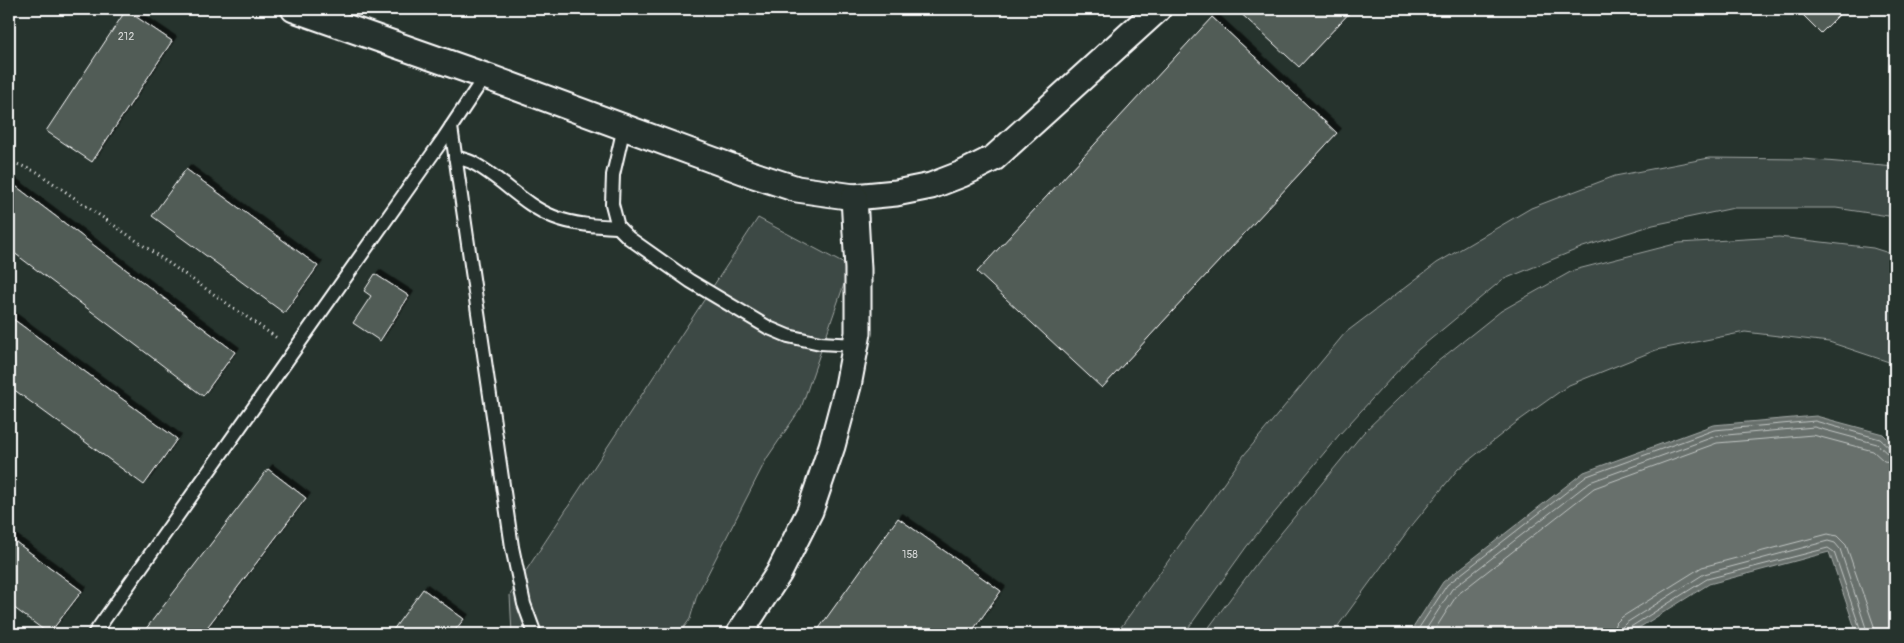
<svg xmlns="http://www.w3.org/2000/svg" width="1904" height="643" viewBox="0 0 1904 643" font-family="Pangolin,sans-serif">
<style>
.green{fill:#3e4944;stroke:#9ea4a2}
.water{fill:#67706c;stroke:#a4a9a7}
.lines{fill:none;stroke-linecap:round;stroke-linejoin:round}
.shore{stroke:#c2c6c4;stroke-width:1}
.building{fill:#515c57;stroke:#fff;filter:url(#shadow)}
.lane-casing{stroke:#fff;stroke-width:16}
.street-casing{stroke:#fff;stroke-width:29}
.path{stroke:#fff;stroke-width:3;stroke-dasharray:1 4;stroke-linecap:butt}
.lane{stroke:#26332d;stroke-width:12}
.street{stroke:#26332d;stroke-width:25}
.labels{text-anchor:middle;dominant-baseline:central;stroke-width:4.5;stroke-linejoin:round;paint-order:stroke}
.number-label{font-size:11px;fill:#d4d6d5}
</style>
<defs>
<filter id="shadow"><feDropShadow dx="4.5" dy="-4.5" stdDeviation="0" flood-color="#0009"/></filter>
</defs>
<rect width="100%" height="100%" fill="#26332d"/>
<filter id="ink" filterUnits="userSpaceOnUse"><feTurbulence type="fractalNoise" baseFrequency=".02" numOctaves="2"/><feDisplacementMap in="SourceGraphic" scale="10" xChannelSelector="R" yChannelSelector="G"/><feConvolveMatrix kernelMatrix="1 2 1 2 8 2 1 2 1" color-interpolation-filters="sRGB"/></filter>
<g filter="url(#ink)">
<g class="green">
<path d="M1709,158L1803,159L1895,167V217L1836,208H1734L1653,225L1583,247L1502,280L1414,353L1339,435L1247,546L1184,634H1116L1244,455L1345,333L1437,263L1531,208L1615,176Z"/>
<path d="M758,218L850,267L801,408L767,458L697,595L690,619L679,634H512L510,595Z"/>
<path d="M1779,237L1873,248L1895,255V364L1829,342L1745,332L1656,350L1569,385L1517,422L1458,469L1409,529L1332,634H1204L1259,560L1364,432L1432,366L1501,311L1574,270L1679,243Z"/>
</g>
<path class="water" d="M1816,416L1883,434L1895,446V634H1857L1829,552L1709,584L1629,634H1409L1443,582L1584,472L1713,425Z"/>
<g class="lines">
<g class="shore">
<path d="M1415,634L1447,585L1587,476L1714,430L1815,421L1880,439L1890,448L1895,449"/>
<path d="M1423,634L1452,589L1590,482L1716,436L1814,427L1877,444L1888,454L1895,456"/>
<path d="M1432,634L1457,595L1594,488L1717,443L1813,435L1873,451L1884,461L1895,463"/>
<path d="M1613,634L1615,624L1622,617L1702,567L1828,534L1837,536L1846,545L1874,626L1875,634"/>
<path d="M1621,634L1622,627L1626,623L1704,574L1828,541L1835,543L1840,549L1868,634"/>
<path d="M1627,634L1629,628L1707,579L1828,548L1834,552L1862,634"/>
</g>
</g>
<g class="building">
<path d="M1236,9H1353L1299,67Z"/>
<path d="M1797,9H1845L1821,33Z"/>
<path d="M126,10L172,41L92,162L46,131Z"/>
<path d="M1212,17L1337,133L1102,388L977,272Z"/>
<path d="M186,169L318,266L284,313L152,216Z"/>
<path d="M9,181L235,352L203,396L9,249Z"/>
<path d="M375,274L409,296L380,341L353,323L371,296L364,291Z"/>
<path d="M9,316L177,439L144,485L9,386Z"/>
<path d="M268,469L306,498L202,634H142Z"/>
<path d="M898,518L1001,591L970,634H815Z"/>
<path d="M9,537L82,591L49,634L9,604Z"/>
<path d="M423,589L464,619L452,634H390Z"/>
</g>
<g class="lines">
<defs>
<g id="lane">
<path d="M451,127L512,547L524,604L535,634"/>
<path d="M624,127L613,175L612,204L618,227L629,238L690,281L769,328L788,336L820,343L856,345"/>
<path d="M455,157C461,159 468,160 473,163C502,178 523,205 554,217C574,225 597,226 618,227"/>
<path d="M94,634L441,142L485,76"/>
</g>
<g id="street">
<path d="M294,9L485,76L751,174L797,189L854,197L896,193L931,186L962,174L994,158L1158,9"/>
<path d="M739,634L779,573L810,511L832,446L848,386L858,333V269L854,197"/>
</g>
</defs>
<use href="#lane" class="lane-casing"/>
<use href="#street" class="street-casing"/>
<path class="path" d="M9,164L12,162L37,172L277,338"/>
<use href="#lane" class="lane"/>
<use href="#street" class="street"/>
</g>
</g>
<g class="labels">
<g class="number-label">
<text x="126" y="36">212</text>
<text x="910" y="554">158</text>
</g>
</g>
<rect width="1904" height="643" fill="none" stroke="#26332d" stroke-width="30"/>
<rect x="15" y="15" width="1874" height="613" fill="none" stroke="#fff" stroke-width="2" filter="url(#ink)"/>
</svg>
